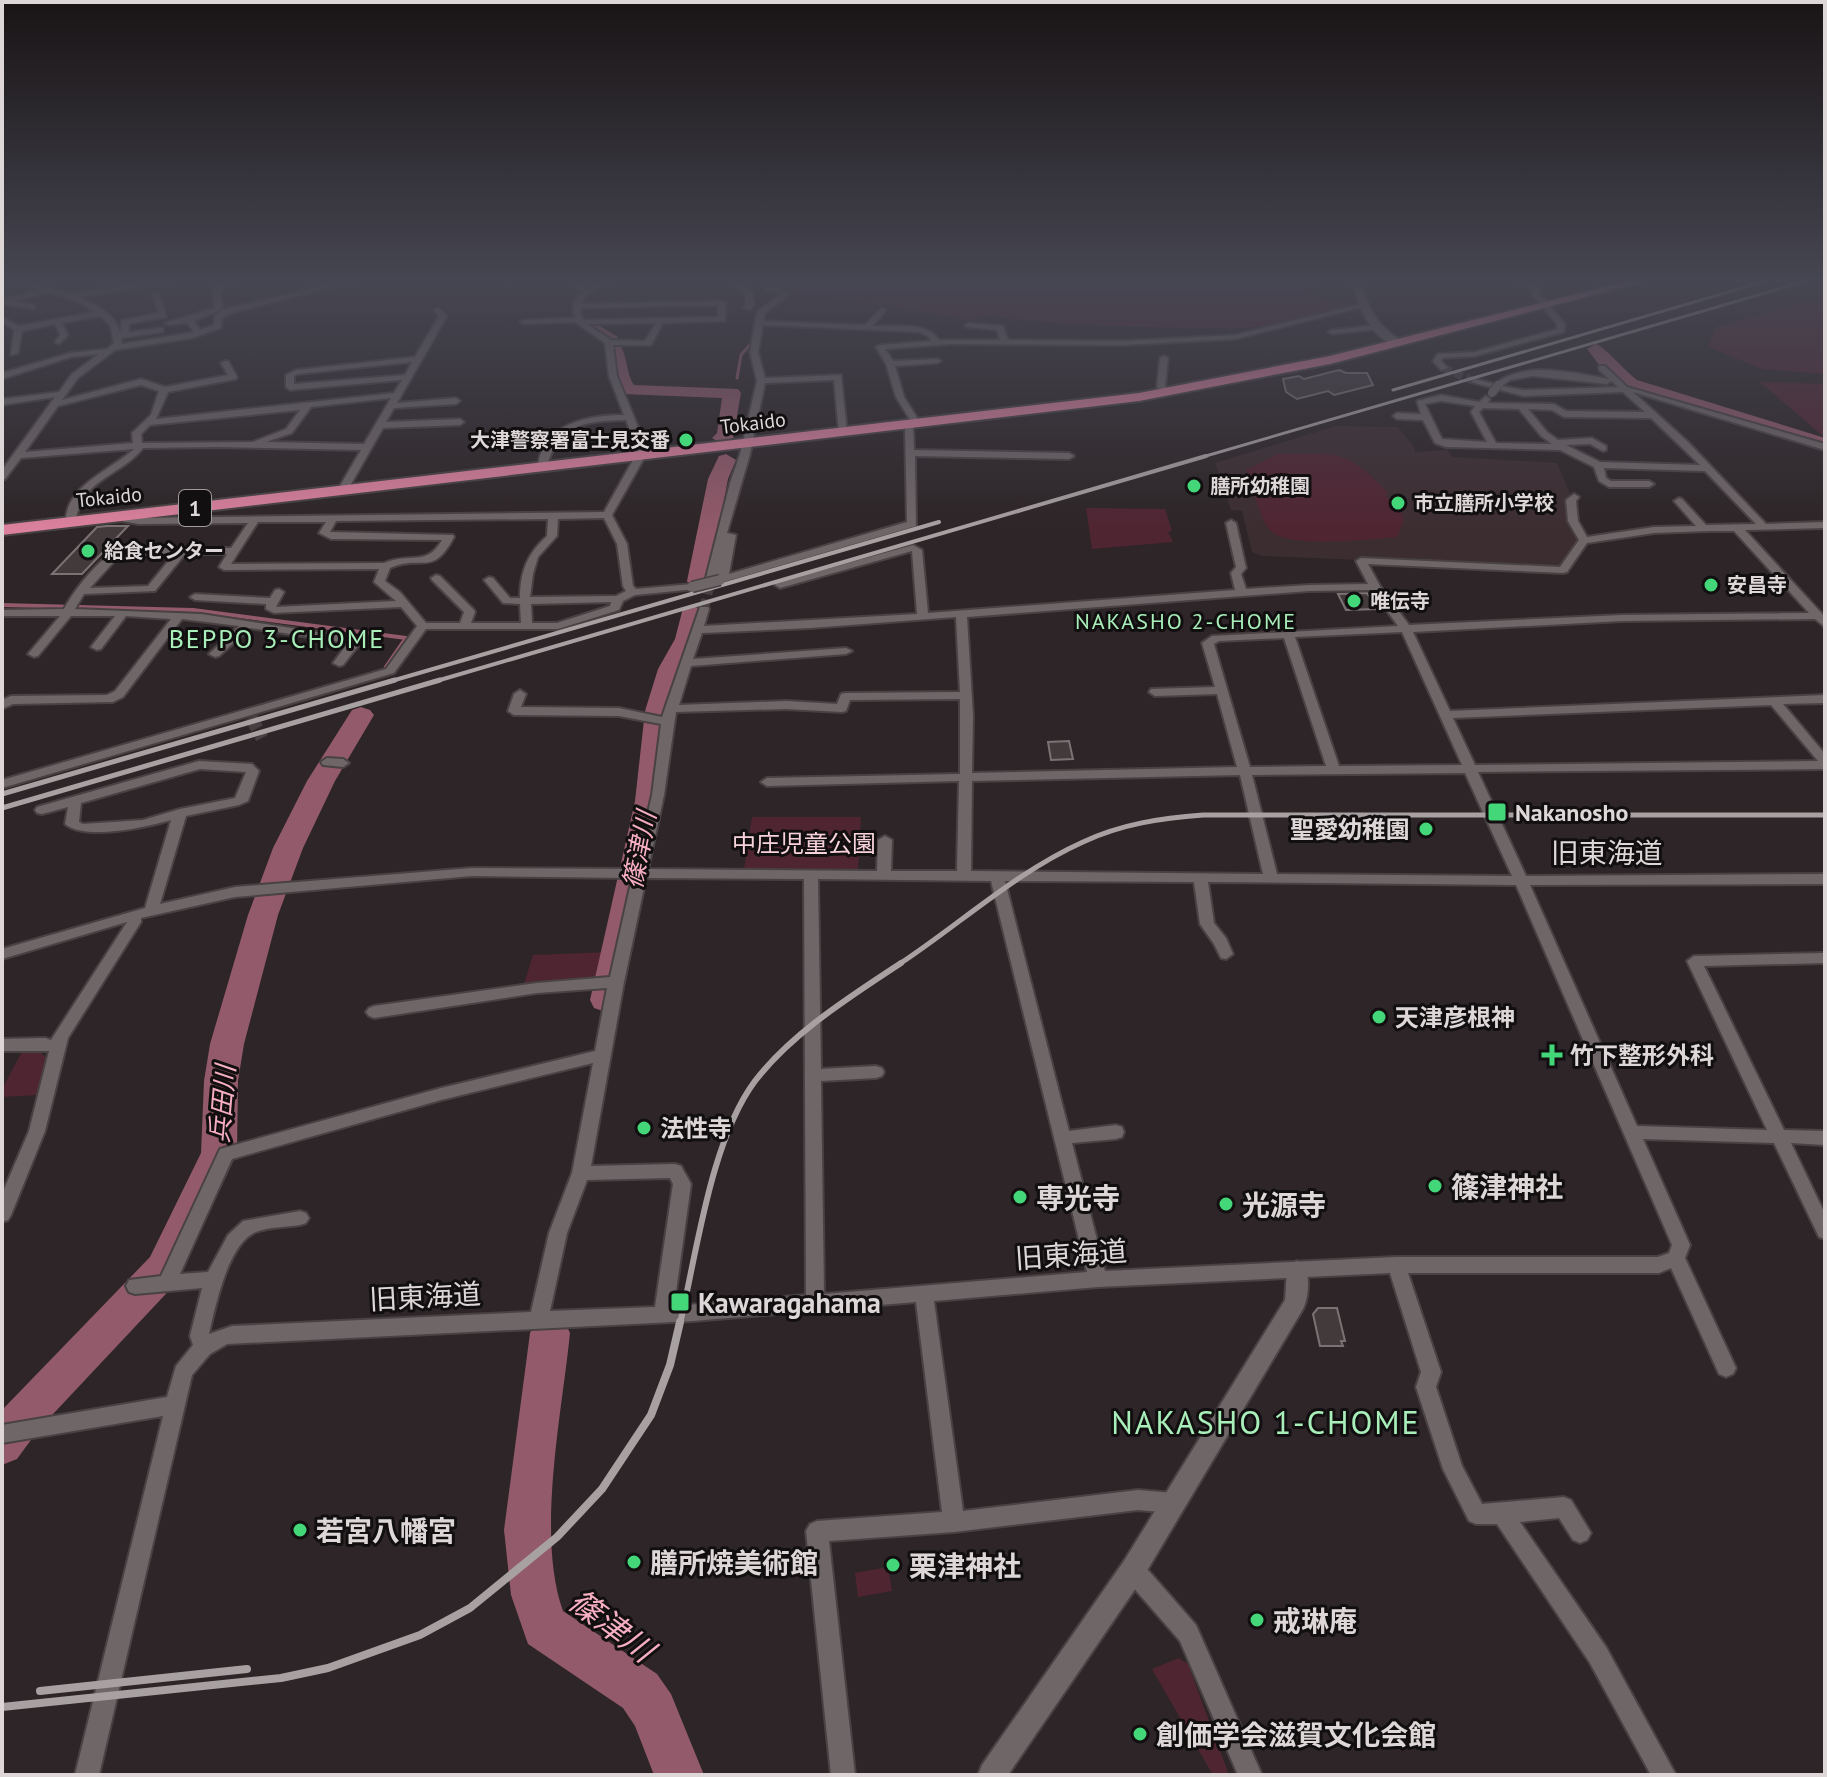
<svg xmlns="http://www.w3.org/2000/svg" width="1827" height="1777" viewBox="0 0 1827 1777" font-family="'PT Sans','Noto Sans JP',sans-serif">
<style>
.built{fill:#3c2d31}
.green{fill:#502532}
.lines{fill:none;stroke-linecap:round;stroke-linejoin:round}
.stream-far1{stroke:#925a6a;stroke-width:3}
.stream{stroke:#925a6a;stroke-width:4}
.river{fill:#925a6a;fill-rule:evenodd}
.building{fill:#433a3c;stroke:#7c7274;stroke-width:2}
.minor-tunnel-far2{stroke:#474042;stroke-width:8;stroke-dasharray:8 4;stroke-linecap:butt}
.minor-tunnel-far1{stroke:#474042;stroke-width:10;stroke-dasharray:10 5;stroke-linecap:butt}
.minor-tunnel{stroke:#474042;stroke-width:13;stroke-dasharray:13 7;stroke-linecap:butt}
.minor-casing{stroke:#494244;stroke-width:4}
.tertiary-casing{stroke:#494244;stroke-width:4}
.trunk-casing{stroke:#494244;stroke-width:4}
.minor{fill:#6f6668;fill-rule:evenodd}
.tertiary{fill:#6f6668;fill-rule:evenodd}
.trunk{fill:#dc819d;fill-rule:evenodd}
.rail-far4{stroke:#a8a1a2;stroke-width:3}
.rail-far3{stroke:#a8a1a2;stroke-width:4}
.rail-far2{stroke:#a8a1a2;stroke-width:5}
.rail-far1{stroke:#a8a1a2;stroke-width:6}
.rail{stroke:#a8a1a2;stroke-width:8}
.minor-bridge-far1-casing{stroke:#494244;stroke-width:10;stroke-linecap:butt}
.minor-bridge-casing{stroke:#494244;stroke-width:13;stroke-linecap:butt}
.minor-bridge-far1{stroke:#6f6668;stroke-width:8}
.minor-bridge{stroke:#6f6668;stroke-width:10}
.poi-dot{fill:#44d77a;stroke:#120f10;stroke-width:3}
.labels{text-anchor:middle;dominant-baseline:central;stroke-width:6;stroke-linejoin:round;paint-order:stroke}
.far-street-label{font-size:20px;fill:#ddd7d8;stroke:#120f10}
.far-poi-label{font-size:20px;font-weight:bold;fill:#ddd7d8;stroke:#120f10;text-anchor:start}
.shield{fill:#120f10;stroke:#a09b9c;stroke-width:2}
.shield-label{font-size:22px;font-weight:bold;fill:#ddd7d8}
.far-neighbourhood-label{font-size:22px;letter-spacing:2px;fill:#a9efba;stroke:#120f10}
.poi-label{font-size:24px;font-weight:bold;fill:#ddd7d8;stroke:#120f10;text-anchor:start}
.park-label{font-size:24px;fill:#f7d2db;stroke:#120f10}
.neighbourhood-label{font-size:26px;letter-spacing:2px;fill:#a9efba;stroke:#120f10}
.water-label{font-size:26px;font-style:italic;fill:#f6afc2;stroke:#120f10}
.near-street-label{font-size:28px;fill:#ddd7d8;stroke:#120f10}
.near-poi-label{font-size:28px;font-weight:bold;fill:#ddd7d8;stroke:#120f10;text-anchor:start}
.near-neighbourhood-label{font-size:32px;letter-spacing:2px;fill:#a9efba;stroke:#120f10}
.near-water-label{font-size:32px;font-style:italic;fill:#f6afc2;stroke:#120f10}
</style>
<rect width="100%" height="100%" fill="#2d2527"/>
<path class="built" d="M1336,426L1398,427L1414,447L1415,452L1447,450L1453,457L1557,463L1571,496L1568,497L1569,520L1579,539L1575,547L1563,566L1555,568L1262,556L1252,552L1242,511L1231,510L1215,463Z"/>
<g class="green">
<path d="M767,281H1260L1281,288L1296,287L1302,281H1321L1319,287L1293,292L1353,304L1299,322L1233,329L1081,325L985,316L972,320L800,292L775,287Z"/>
<path d="M1825,296V374L1763,369L1708,347L1716,327Z"/>
<path d="M1760,382L1825,384V437L1823,436Z"/>
<path d="M1278,454C1341,455 1344,447 1389,494L1385,495L1400,510L1404,520L1397,537C1373,539 1283,550 1269,529C1258,513 1253,488 1246,470Z"/>
<path d="M1086,508L1165,509L1172,531L1168,532L1173,542L1092,549Z"/>
<path d="M752,817H861L858,870L744,869Z"/>
<path d="M611,952L605,979L523,987L533,955Z"/>
<path d="M23,1050H37L47,1058L37,1095L2,1097V1089Z"/>
<path d="M888,1567L892,1591L858,1597L855,1573Z"/>
<path d="M1179,1658L1188,1664L1229,1775H1213L1152,1669Z"/>
</g>
<g class="lines">
<path class="stream-far1" d="M737,378L741,355L753,341"/>
<path class="stream" d="M2,605L193,610L406,638L386,667"/>
<g class="river">
<path d="M590,320L618,337L616,341C628,350 625,372 634,385L738,389L741,393L733,439L722,444L712,438L717,433L722,398L623,394L611,378L604,345L607,341L582,325Z"/>
<path d="M1596,344C1605,347 1626,372 1637,380L1825,438V450L1625,388L1606,374L1587,349Z"/>
<path d="M726,454L736,460L728,479L709,581L706,586H690L687,581L708,479L719,456Z"/>
<path d="M691,606L699,608L703,613L699,639L682,669L671,711L663,801L622,1000L618,1008L606,1012L594,1008L590,1000L635,801L645,711L658,669L675,639L683,608Z"/>
<path d="M361,707L370,710L374,715L335,781L303,848L278,915L244,1044L238,1081L237,1153L183,1269L178,1281L39,1429L17,1459L2,1465V1410L150,1257L201,1153L204,1081L210,1044L248,915L273,848L307,781L352,710Z"/>
<path d="M550,1315L564,1320L570,1333C562,1413 536,1536 563,1611L657,1674L671,1694L704,1775H654L635,1726L623,1708L528,1644L511,1595L504,1530L530,1333L536,1320Z"/>
</g>
</g>
<g class="building">
<path d="M1339,370L1346,373H1367L1373,385L1334,395L1328,391L1297,399L1286,392L1283,379L1299,376L1304,379Z"/>
<path d="M107,526H128L82,574H52L97,527Z"/>
<path d="M1367,593L1377,609L1346,610L1338,594Z"/>
<path d="M1069,741L1073,759L1051,760L1048,742Z"/>
<path d="M1318,1308H1337L1345,1341H1341L1343,1346H1320L1313,1314Z"/>
</g>
<g class="lines">
<path class="minor-tunnel-far2" d="M1444,368L1475,382"/>
<path class="minor-tunnel-far1" d="M704,609L711,578"/>
<path class="minor-tunnel" d="M251,717L262,738"/>
<defs>
<g id="minor">
<path d="M11,281H22L72,294L153,281H169L166,283L79,297C95,304 116,314 120,333L122,320L159,313L152,294L159,292L166,317L129,324V332L160,328H163V332L121,338L122,344L194,332L187,323L169,325L165,323L215,308L212,292C219,282 223,280 235,281L225,286L220,292L223,309L194,321L200,330L214,325L215,315L225,309L345,281H356L231,313L222,318L221,328L192,338L115,350L78,378L62,400L141,379L165,387L228,375L221,363L225,361H228L237,377L236,379L168,392L156,419L394,393L402,380L290,390L286,387V375L296,370L415,357L439,316L434,310L438,308L447,316L397,403L456,398L460,401L456,404L394,408L386,422L460,419L464,422L460,425L383,428L347,491L342,494L337,491L361,450L216,447L143,448C127,469 97,477 83,499C78,507 77,516 74,524H66C63,487 111,470 134,449L21,458L5,479L2,480V470L55,397L2,405V399L59,392L72,374L99,354L71,357L2,379V373L70,353L107,349L114,343L110,325L100,316L62,323L68,335L59,344L55,342L60,335L55,324L22,331L18,353L11,355L14,330L2,322V317L19,326L95,312L76,301L48,292L15,301L34,305V309L2,304V300L39,290ZM412,362L405,375L294,384V376L298,374ZM141,385L159,391L151,415L132,433L133,443L25,452L58,406ZM391,398L364,444L266,442L292,433L311,407ZM300,410L286,429L253,442L142,443L141,434L150,425Z"/>
<path d="M568,281H575L587,289L600,281H609L584,297L582,304L722,301L726,303L725,321L663,323L651,345H613L617,376L648,451L612,515L627,544L633,586L636,589L692,584L696,585V589L635,595L623,601L619,610L558,629H426L394,673L2,788V780L386,669L417,626L401,607L274,613L266,609V604L195,600L190,597L195,594L270,598L275,590L279,589L284,592L276,607L396,601L374,582L379,569L224,570L219,567L227,554H185L155,591L84,594L75,609L201,614L356,638L362,641L343,665L339,666L333,663L348,643L250,628L219,656L215,657L209,654L211,652L239,626L182,619L123,697L113,702L13,704L2,709V700L11,696L107,695L115,691L171,619L126,616L101,649L97,650L91,647L115,616H71L38,656L34,657L28,654L60,616H2V610L64,609C74,590 102,554 122,548H231L248,523L139,524L110,519V515L139,518L604,512L638,451L626,420C584,421 558,424 546,469L538,467C542,423 589,415 624,415L609,376L605,343L575,322L524,324L520,322L524,320L575,318C571,310 574,298 582,292ZM718,305V317L583,320L580,312L581,308ZM656,323L645,341L611,340L587,324ZM604,518L617,544L623,586L626,591L616,596L530,597L533,574L538,557L557,536L558,519ZM548,519L547,536C528,553 520,571 520,598H510L493,578L489,577L484,580L503,603L520,604L521,623H471L475,612L474,610L440,576L436,575L431,578L432,580L464,612L460,623H426L400,592L385,581L390,568C423,554 432,578 454,537L453,535L330,532L336,521ZM258,522H326L319,533L331,539L442,540C427,567 410,552 384,563L231,564ZM124,554H174L148,586L90,588L119,556ZM611,602L610,606L557,623H532L531,604Z"/>
<path d="M730,281H737L752,291L754,304L750,310L743,308L746,304L745,294Z"/>
<path d="M760,281H767L771,285L790,294L765,313L763,321L865,325L882,308L886,310L873,326C894,327 927,321 939,340H1000L997,330L966,327L965,325L969,323L1003,326L1008,340L1124,341L1235,335L1362,304L1366,306L1235,339L1124,345L951,344L885,349L893,361L937,359L941,361L937,363L895,366L904,397L921,424L917,427L913,425L914,450L1069,453L1074,456L1069,459L915,456L916,526L720,583L706,578L730,483L740,454L757,381L750,352L757,312L781,294L765,289ZM763,325L919,332L928,336L931,341L880,345L876,347L886,364L896,397L912,423L905,425L907,522L729,574L736,535L727,533L750,454L765,383L834,380L839,432L843,435L847,432L841,375L765,378L758,352Z"/>
<path d="M1512,281H1523L1534,284L1536,281H1542L1539,293L1565,324L1564,332L1475,356L1443,358L1441,361L1448,368L1441,370L1433,361L1438,354L1475,352L1557,329V324L1531,293L1533,289Z"/>
<path d="M1377,325H1380V329L1332,334L1328,332L1332,330Z"/>
<path d="M1164,356L1168,358L1165,386L1171,392L1167,395L1157,387L1160,358Z"/>
<path d="M1599,366H1605L1627,387L1825,444V450L1633,392L1688,442L1766,524L1825,522V528L1745,530L1825,617V627L1815,619L1622,621L1413,632L1450,711L1825,695V703L1783,704L1825,754V769L1478,772L1526,876L1825,874V884L1530,885L1637,1126L1767,1130L1687,961L1694,956L1825,953V963L1704,966L1784,1130L1825,1131V1145L1791,1143L1825,1214V1239L1819,1237L1774,1143L1643,1139L1690,1245L1685,1258L1736,1368L1733,1374L1726,1377L1719,1374L1671,1268L1659,1273H1408L1441,1372L1436,1387L1462,1466L1482,1504L1564,1497L1571,1500L1591,1533L1587,1540L1580,1543L1573,1540L1559,1518L1520,1522L1606,1647L1676,1775H1651L1590,1663L1497,1524H1476L1469,1521L1443,1469L1416,1387L1421,1372L1390,1273L1098,1287L934,1301L963,1511L1138,1490L1173,1493L1180,1496L1183,1503L1180,1510L1173,1513L1138,1510L954,1532L829,1541L855,1775H831L806,1531L810,1524L817,1521L942,1512L916,1302L693,1321L227,1344L210,1354L192,1375L99,1775H75L163,1416L2,1443V1425L167,1397L176,1366L193,1345L190,1336L202,1288L135,1294L129,1292L126,1286L129,1280L161,1276L220,1149L441,1088L595,1051L607,988L537,993L374,1018L369,1016L366,1012L369,1008L374,1006L537,983L610,977L632,878L472,876L235,897L141,918V922L68,1038L45,1131L11,1215L8,1220L2,1222V1194L29,1131L49,1051H2V1039L45,1038L51,1040L127,922L2,959V949L145,908L171,820C147,827 85,841 65,824L68,807L42,814L37,813L35,810L37,807L199,761L252,764L259,771L248,801L239,805L186,816L160,904L235,887L472,868L635,869L652,795L661,724L619,716L514,715L508,711L514,694L520,690L526,694L521,707L619,708L662,717L700,607H708L709,609L704,626L917,614L912,551L780,588L775,585L776,583L913,545L922,550L928,613L1235,590L1231,573L1236,567L1226,523L1231,520L1236,523L1246,568L1241,574L1246,589L1309,585L1368,584L1356,561L1361,558L1560,567L1579,540L1568,521L1566,500L1574,494L1579,497L1576,501L1578,521L1587,537L1654,527L1696,526L1674,501L1679,498L1682,499L1706,525L1756,524L1705,471L1604,468L1606,478L1611,481H1649L1654,484L1649,487H1609L1599,481L1594,467L1560,450L1446,447L1435,443L1423,420L1397,419L1393,416L1397,413L1421,414L1417,401L1441,395L1479,402L1486,396L1490,399L1488,403L1554,404L1566,411L1645,412L1623,392L1523,396L1471,382L1475,379L1495,384C1524,360 1574,373 1609,379L1599,370ZM1533,376L1607,384L1611,381L1618,387L1523,390L1502,386L1510,380ZM1441,401L1475,406L1471,412L1487,442L1442,439L1425,404ZM1483,408L1519,409L1541,436L1552,444L1496,443L1479,412ZM1528,409L1552,410L1564,417L1651,418L1700,465L1600,462L1566,445L1590,444L1603,451L1606,450V446L1592,438L1558,440L1547,432ZM1709,531H1734L1809,613L1622,615L1409,625L1380,586L1368,564L1563,573L1567,572L1587,543L1654,533ZM1372,590L1398,626L1212,636L1202,643L1215,687L1151,689L1149,692L1155,696L1217,694L1237,767L972,773L973,716L967,617L1309,591ZM956,617L960,692L845,693L841,694L837,704L786,701L679,705L691,666L846,654L852,651L846,648L693,659L702,633L810,628ZM1402,632L1462,765L1339,766L1295,637ZM1284,638L1326,766L1250,767L1214,644L1219,641ZM960,699V774L767,778L761,782L767,786L959,781L957,871H891L892,840L885,836L878,840L877,871L648,869L664,795L676,712L786,709L842,712L846,711L850,700ZM1771,705L1818,761L1475,765L1453,718ZM200,769L246,772L235,798L180,809L143,820L83,824L79,822L81,803ZM1465,773L1512,876L1277,874L1252,775ZM1240,775L1263,874L971,871L972,781ZM646,878L804,879L806,1295L674,1306L691,1184L681,1166L675,1164L591,1166L624,982ZM818,879L991,881L1087,1272L824,1294L821,1081L876,1078L882,1076L884,1072L882,1068L876,1066L821,1069ZM1005,881L1194,882L1200,924L1214,944L1221,958L1226,959L1233,954L1226,938L1214,923L1208,882L1516,885L1672,1245L1669,1253L1658,1257H1396L1105,1271L1072,1143L1116,1139L1122,1137L1124,1132L1122,1127L1116,1125L1069,1131ZM593,1063L572,1173L549,1233L531,1312L232,1326L209,1334C215,1308 228,1243 256,1232C269,1227 286,1227 300,1225L306,1223L309,1218L306,1213L300,1211L243,1221L228,1235L208,1272L180,1274L232,1159L441,1100ZM670,1178L673,1184L655,1307L550,1311L567,1233L587,1180Z"/>
<path d="M327,758L343,759L349,763L343,767L323,765L321,762Z"/>
<path d="M1133,1559L1141,1562L1196,1625L1262,1775H1238L1180,1641L1125,1578L1122,1570L1125,1562Z"/>
</g>
<g id="tertiary">
<path d="M1352,281H1360C1368,308 1377,326 1402,341V345C1372,345 1358,305 1352,281Z"/>
<path d="M1297,1261L1304,1264C1310,1275 1309,1297 1303,1309L1142,1579L1008,1775H978L982,1765L1124,1561L1285,1300L1287,1270L1290,1264Z"/>
</g>
<path id="trunk" d="M1628,281H1647L1330,364L1139,401L2,535V525L1139,393L1330,356Z"/>
</defs>
<use href="#minor" class="minor-casing"/>
<use href="#tertiary" class="tertiary-casing"/>
<use href="#trunk" class="trunk-casing"/>
<use href="#minor" class="minor"/>
<use href="#tertiary" class="tertiary"/>
<use href="#trunk" class="trunk"/>
<g class="rail-far4">
<path d="M1393,390L1766,281"/>
<path d="M1199,458L1806,281"/>
</g>
<g class="rail-far3">
<path d="M388,682L939,522"/>
<path d="M433,682L1206,456"/>
</g>
<g class="rail-far2">
<path d="M2,794L395,680"/>
<path d="M2,808L440,680"/>
<path d="M898,965C959,925 1016,872 1083,842C1121,824 1162,818 1203,815H1825"/>
</g>
<path class="rail-far1" d="M680,1324C697,1251 711,1140 755,1081C793,1032 850,997 901,963"/>
<g class="rail">
<path d="M40,1691L247,1669"/>
<path d="M2,1707L281,1678L328,1668L420,1635L470,1608L557,1537L602,1489L651,1415L670,1365L680,1322"/>
</g>
<defs>
<path id="minor-bridge-far1" d="M1492,393L1498,385"/>
<path id="minor-bridge" d="M692,587L720,580"/>
</defs>
<use href="#minor-bridge-far1" class="minor-bridge-far1-casing"/>
<use href="#minor-bridge" class="minor-bridge-casing"/>
<use href="#minor-bridge-far1" class="minor-bridge-far1"/>
<use href="#minor-bridge" class="minor-bridge"/>
</g>
<linearGradient id="sky" x2="0" y2="1"><stop stop-color="#191415"/><stop offset="0.53" stop-color="#464652"/><stop offset="1" stop-color="#464652" stop-opacity="0"/></linearGradient>
<rect width="1827" height="530" fill="url(#sky)"/>
<g class="poi-dot">
<circle cx="686" cy="440" r="8"/>
<circle cx="1194" cy="486" r="8"/>
<circle cx="1398" cy="503" r="8"/>
<circle cx="88" cy="551" r="8"/>
<circle cx="1711" cy="585" r="8"/>
<circle cx="1354" cy="601" r="8"/>
<rect x="1487" y="802" width="20" height="20" rx="4"/>
<circle cx="1426" cy="829" r="8"/>
<circle cx="1379" cy="1017" r="8"/>
<path d="M1548 1043h8v8h8v8h-8v8h-8v-8h-8v-8h8z"/>
<circle cx="644" cy="1128" r="8"/>
<circle cx="1435" cy="1186" r="8"/>
<circle cx="1020" cy="1197" r="8"/>
<circle cx="1226" cy="1204" r="8"/>
<rect x="670" y="1292" width="20" height="20" rx="4"/>
<circle cx="300" cy="1530" r="8"/>
<circle cx="634" cy="1562" r="8"/>
<circle cx="893" cy="1565" r="8"/>
<circle cx="1257" cy="1620" r="8"/>
<circle cx="1140" cy="1734" r="8"/>
</g>
<g class="labels">
<g class="far-street-label">
<text transform="translate(753 423) rotate(-7)">Tokaido</text>
<text transform="translate(109 497) rotate(-6)">Tokaido</text>
</g>
<g class="far-poi-label">
<text x="670" y="440" text-anchor="end">大津警察署富士見交番</text>
<text x="1210" y="486">膳所幼稚園</text>
<text x="1414" y="503">市立膳所小学校</text>
<text x="104" y="551">給食センター</text>
<text x="1727" y="585">安昌寺</text>
<text x="1370" y="601">唯伝寺</text>
</g>
<rect class="shield" x="179" y="490" width="32" height="36" rx="6"/>
<g class="shield-label">
<text x="195" y="508">1</text>
</g>
<g class="far-neighbourhood-label">
<text x="1186" y="621">NAKASHO 2-CHOME</text>
</g>
<g class="poi-label">
<text x="1515" y="812">Nakanosho</text>
<text x="1410" y="829" text-anchor="end">聖愛幼稚園</text>
<text x="1395" y="1017">天津彦根神</text>
<text x="1570" y="1055">竹下整形外科</text>
<text x="660" y="1128">法性寺</text>
</g>
<g class="park-label">
<text x="804" y="843">中庄児童公園</text>
</g>
<g class="neighbourhood-label">
<text x="277" y="638">BEPPO 3-CHOME</text>
</g>
<g class="water-label">
<text transform="translate(639 850) rotate(-79)">篠津川</text>
<text transform="translate(222 1104) rotate(-85)">兵田川</text>
</g>
<g class="near-street-label">
<text x="1607" y="852">旧東海道</text>
<text transform="translate(1071 1254) rotate(-4)">旧東海道</text>
<text transform="translate(425 1296) rotate(-3)">旧東海道</text>
</g>
<g class="near-poi-label">
<text x="1451" y="1186">篠津神社</text>
<text x="1036" y="1197">専光寺</text>
<text x="1242" y="1204">光源寺</text>
<text x="698" y="1302">Kawaragahama</text>
<text x="316" y="1530">若宮八幡宮</text>
<text x="650" y="1562">膳所焼美術館</text>
<text x="909" y="1565">栗津神社</text>
<text x="1273" y="1620">戒琳庵</text>
<text x="1156" y="1734">創価学会滋賀文化会館</text>
</g>
<g class="near-neighbourhood-label">
<text x="1266" y="1422">NAKASHO 1-CHOME</text>
</g>
<g class="near-water-label">
<text transform="translate(612 1625) rotate(37)">篠津川</text>
</g>
</g>
<rect width="1827" height="1777" fill="none" stroke="#ddd7d8" stroke-width="8"/>
</svg>
